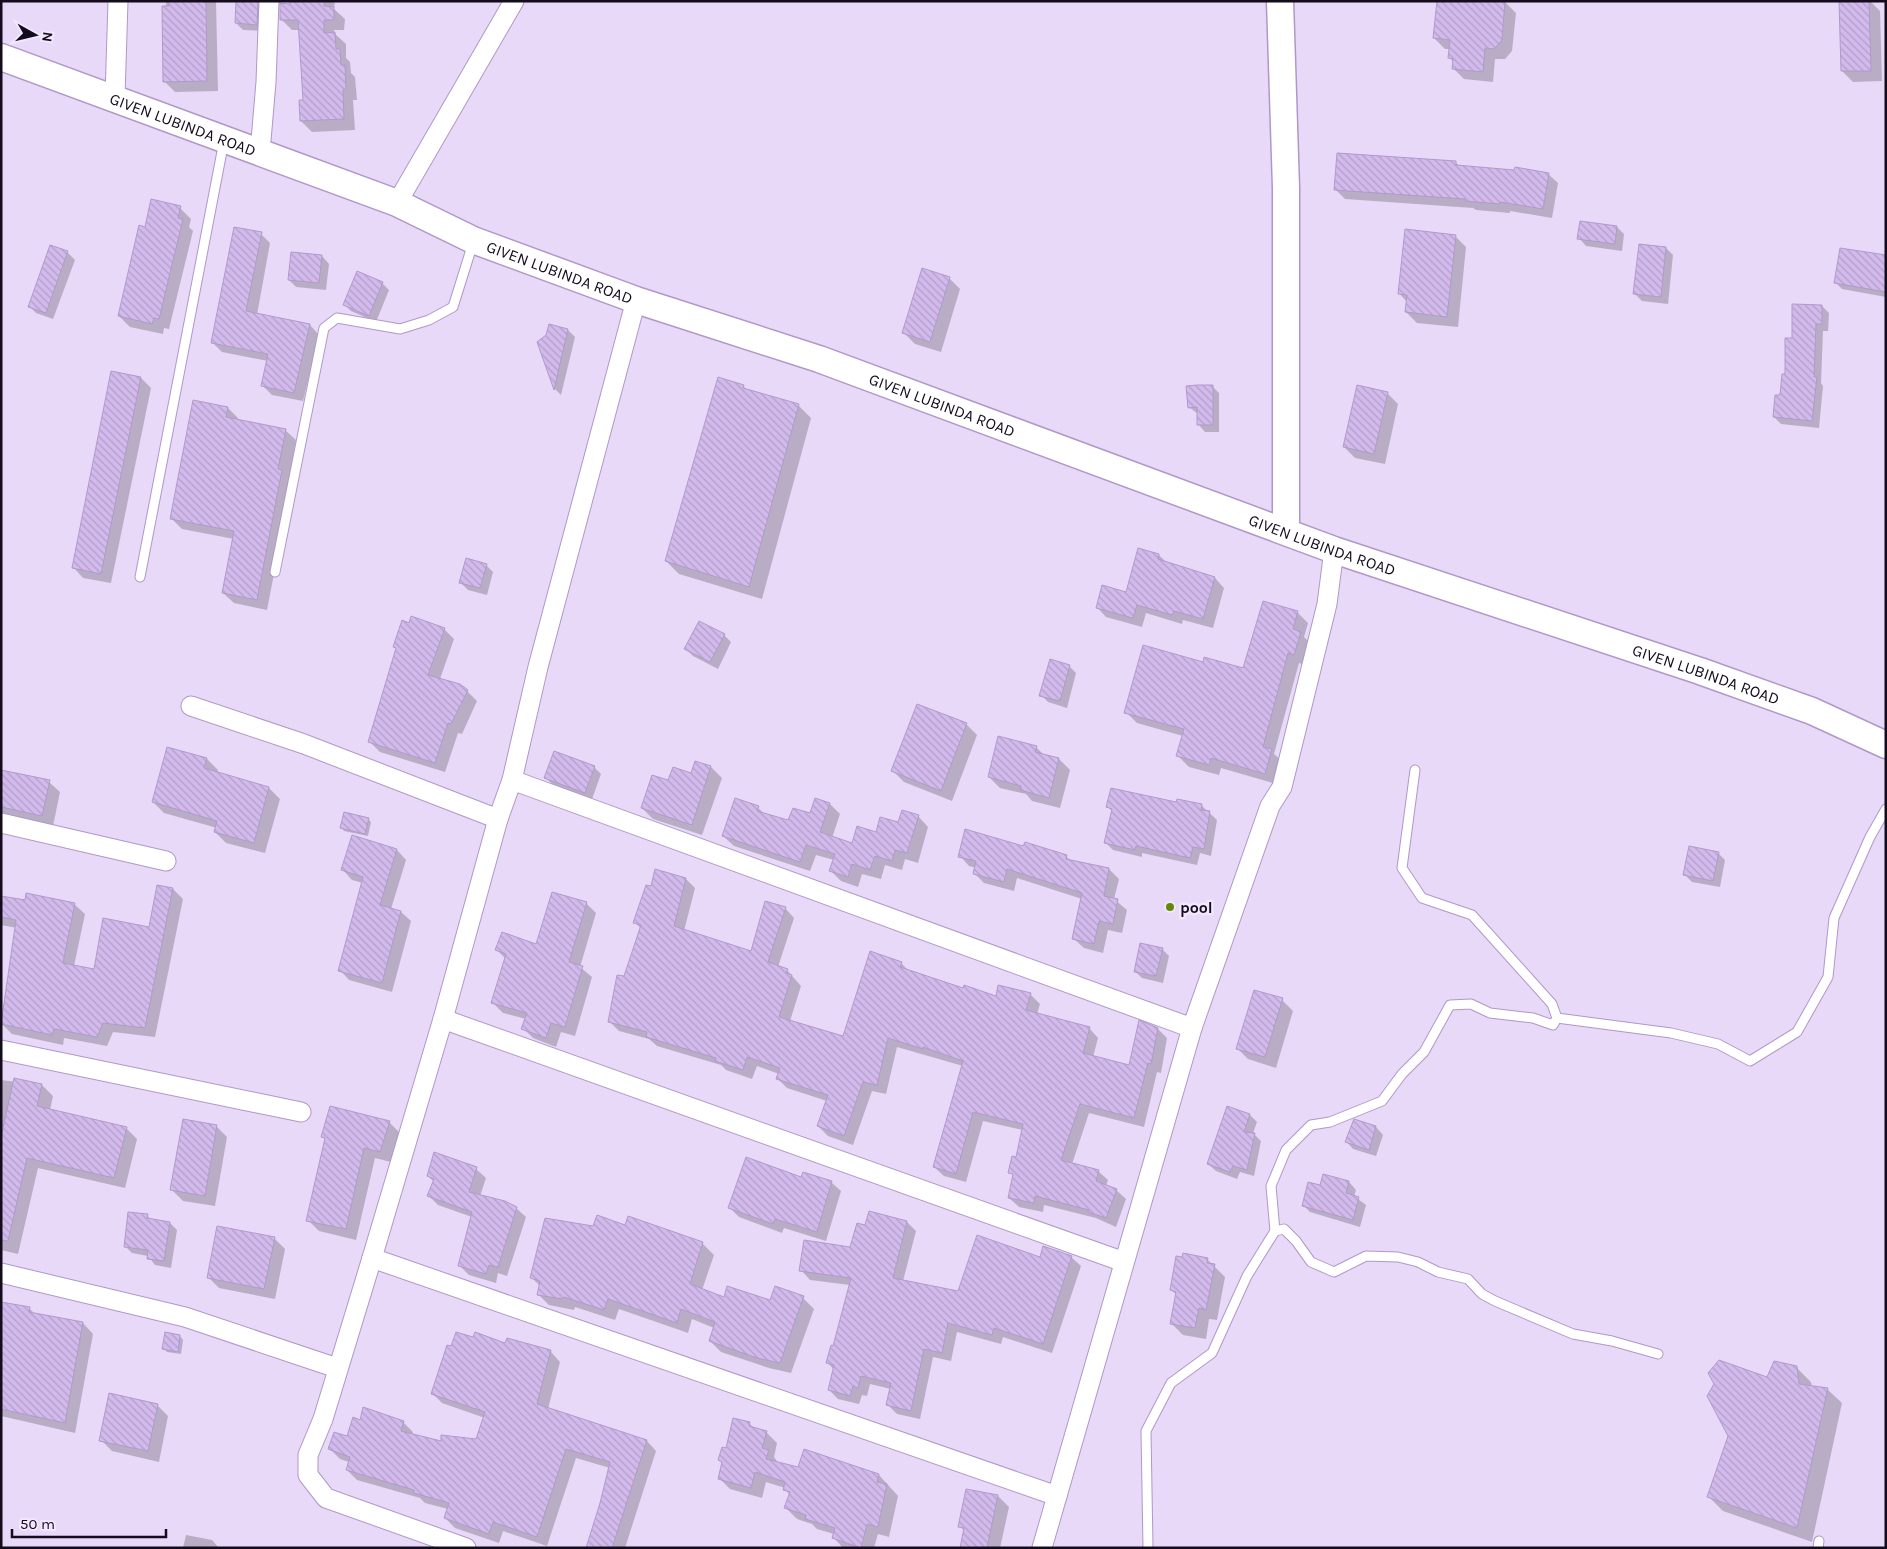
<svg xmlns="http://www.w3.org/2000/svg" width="1887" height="1549" viewBox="0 0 1887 1549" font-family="Karla,sans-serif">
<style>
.shadow{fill:#0003}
.building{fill:url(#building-back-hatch);stroke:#b19aca}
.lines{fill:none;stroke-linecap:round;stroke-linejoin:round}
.lane-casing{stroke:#af98c9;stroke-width:11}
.street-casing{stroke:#af98c9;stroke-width:21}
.secondary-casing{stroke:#af98c9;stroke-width:29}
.lane{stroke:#fff;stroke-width:9}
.street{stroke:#fff;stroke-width:19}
.secondary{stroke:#fff;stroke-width:26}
.poi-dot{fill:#648709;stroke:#f2e8fd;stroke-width:2}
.labels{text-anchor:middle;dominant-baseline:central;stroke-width:5;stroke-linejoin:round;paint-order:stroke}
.street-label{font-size:16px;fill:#140b1c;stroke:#f2e8fd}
.poi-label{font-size:16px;font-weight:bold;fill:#140b1c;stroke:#f2e8fd;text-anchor:start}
</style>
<defs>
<pattern id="building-back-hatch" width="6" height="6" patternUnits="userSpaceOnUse" patternTransform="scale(1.25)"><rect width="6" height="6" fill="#d2baec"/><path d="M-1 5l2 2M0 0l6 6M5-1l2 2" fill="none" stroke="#b39fca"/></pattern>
</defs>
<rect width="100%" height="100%" fill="#e7d9f7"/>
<g class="shadow">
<path d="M166,1H216L218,91L175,92L164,81Z"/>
<path d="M291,1H335L334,9L345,19L344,30H334V33L346,44V58L350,62L351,73L355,77L357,100H353L355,130L312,132L301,121L304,101L300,30H292L281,19L291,5Z"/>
<path d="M1840,1H1870L1880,11L1882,81L1853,82L1842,71Z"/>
<path d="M1505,2L1516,13L1512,51L1505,59H1495L1493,82L1464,79L1453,68V62L1450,58L1451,49H1445L1434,38Z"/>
<path d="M257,3L264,10V31L243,30L236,23Z"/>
<path d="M1456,163L1460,166L1548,174L1558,183L1552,218L1510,211V213L1476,210L1473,208L1345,199L1336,190Z"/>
<path d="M180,208L191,219L189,227L193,231L169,329L164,328L163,334L130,327L119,316L145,228Z"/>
<path d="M1617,227L1624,234L1622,251L1586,246L1579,238Z"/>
<path d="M261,234L270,243L257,315L310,325L319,335L303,401L272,395L263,386L268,361L222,352L213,343Z"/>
<path d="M1455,236L1466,247L1458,327L1417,323L1406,312L1407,302L1399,293Z"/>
<path d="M51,246L68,253L75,260L53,319L36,313L29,306Z"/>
<path d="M1666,248L1673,255L1668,304L1642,301L1635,294Z"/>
<path d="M322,256L329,264L326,290L296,287L289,280Z"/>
<path d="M1886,257V297L1842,289L1836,283Z"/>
<path d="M949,278L960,289L941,352L915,344L904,333Z"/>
<path d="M382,283L389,290L376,322L351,311L344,304Z"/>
<path d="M1822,306L1829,313L1828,331H1823L1821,383L1823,386L1819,428L1781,424L1774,417L1793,340Z"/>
<path d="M568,330L575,337L561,395L555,389L538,342Z"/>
<path d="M141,378L151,388L111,583L83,578L74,568Z"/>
<path d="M743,386L749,391L798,405L811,418L762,599L679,574L666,561Z"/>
<path d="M1212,386L1219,393V432H1205L1198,424V414L1189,407Z"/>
<path d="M1387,393L1398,404L1385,464L1355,458L1344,447Z"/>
<path d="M228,408L238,418V421L285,430L296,440L289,478L292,481L267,610L234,603L223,593L234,539L182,529L171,518Z"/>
<path d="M1139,549L1159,555L1168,564L1215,578L1224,588L1213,628L1183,620L1182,624L1146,613L1142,627L1106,617L1097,607L1127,593Z"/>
<path d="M486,565L493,572L487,595L468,590L461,583Z"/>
<path d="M1297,612L1308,623L1304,637L1311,644L1305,665L1299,663L1274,754L1282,761L1276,784L1221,768L1219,775L1189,767L1178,756L1183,736L1137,723L1126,712L1244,670Z"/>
<path d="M444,629L454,639L440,679L467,691L477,701L462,734L458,733L445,772L380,752L370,742L397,650L394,647Z"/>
<path d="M724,635L731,642L718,669L693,656L686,649Z"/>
<path d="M1069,666L1076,673L1067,708L1048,702L1041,695Z"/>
<path d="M966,724L977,735L952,801L904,782L893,771Z"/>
<path d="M1036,747L1044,755L1059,759L1070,770L1060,808L1032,801L1026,794L1000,788L989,777Z"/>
<path d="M207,759L218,770L217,773L269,788L280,799L265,853L226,843L215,832L217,828L164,813L153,802Z"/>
<path d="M696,762L711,767L722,778L702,835L653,819L642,808L669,781L692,774Z"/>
<path d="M594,767L601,774L592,799L553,785L546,778Z"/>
<path d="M1,771L49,782L60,792L53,826L1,815Z"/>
<path d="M816,799L830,804L840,814L832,838L853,845L918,816L928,827L918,863L905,859L902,870L885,865L881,879L862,874L858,887L841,881L831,871L834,860L816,855L810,871L734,846L723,836L758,808L765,814L789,822L811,815Z"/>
<path d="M1177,804L1201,805L1217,820L1211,856L1200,853L1197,865L1142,853V857L1113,850L1106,843L1113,812L1108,807Z"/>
<path d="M368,819L371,822L368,836L344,831L341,827Z"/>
<path d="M353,837L397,850L406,860L391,909L401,912L411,921L392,992L349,980L340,970L363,883L352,880L343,870Z"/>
<path d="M1024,848L1066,856L1072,862L1109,869L1119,879L1114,899L1127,910L1122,933L1108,930L1103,953L1084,948L1074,939L1082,899L1017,878L1014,891L984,883L974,873L976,868L969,866L960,856Z"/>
<path d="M1718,853L1725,860L1720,887L1692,882L1685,875Z"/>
<path d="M656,871L686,879L695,888L684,931L751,953L785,908L794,918L778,967L787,970L801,986L790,1021L844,1038L901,963L910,972L964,990L996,997L1030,994L1040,1004L1037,1014L1089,1028L1098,1038L1093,1057L1129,1066L1158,1029L1167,1038L1161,1073L1157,1072L1144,1127L1089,1113L1072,1164L1098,1171L1108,1180L1106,1186L1116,1190L1126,1199L1116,1227L1096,1218L1044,1205L1043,1212L1019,1207L1009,1198L1014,1176L1010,1172L1017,1158L1023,1130L983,1121L966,1182L944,1176L934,1167L963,1066L897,1047L886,1094L872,1091L853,1145L828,1136L818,1126L827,1101L787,1088L778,1079L779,1074L757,1066L752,1079L726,1070L721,1065L657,1046L649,1039L619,1031L609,1021L641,929L635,922L652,888Z"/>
<path d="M173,889L183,899L155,1037L113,1032L107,1046L64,1038L63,1045L12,1034L2,1024L17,928L1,925V897L74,904L85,914L74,966L95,970L150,928Z"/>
<path d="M586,903L596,913L580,967L592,977L575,1036L561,1032L556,1047L533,1038L523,1028L526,1019L503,1013L493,1003L506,959L497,950L537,946Z"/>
<path d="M1162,949L1169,956L1163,983L1142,978L1135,971Z"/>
<path d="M1282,1000L1293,1011L1276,1068L1248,1059L1237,1048Z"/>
<path d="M1,1080L42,1085L53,1096L50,1110L126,1128L137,1139L125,1188L38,1168L18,1254L1,1250Z"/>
<path d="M1228,1107L1250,1115L1257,1122L1253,1133L1261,1141L1254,1176L1240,1172L1237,1179L1216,1171L1208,1164Z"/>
<path d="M1353,1121L1376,1127L1383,1135L1376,1156L1353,1149L1346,1141Z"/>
<path d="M389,1122L400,1133L391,1162L375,1158L356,1240L319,1231L308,1220L326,1140L322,1137Z"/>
<path d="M216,1126L227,1137L215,1206L183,1201L172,1190Z"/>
<path d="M476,1169L486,1178L480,1196L516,1208L526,1217L507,1276L498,1273L496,1283L469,1275L460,1266L472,1217L438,1205L429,1196L434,1182L428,1176Z"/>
<path d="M802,1179L831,1182L841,1191L826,1241L784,1228L782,1233L739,1217L729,1207Z"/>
<path d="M1349,1182L1356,1190L1354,1196L1366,1205L1360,1227L1310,1212L1303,1205L1320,1187Z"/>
<path d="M147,1215L151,1220L170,1223L177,1230L171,1268L155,1265L148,1256L132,1253L125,1246Z"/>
<path d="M629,1218L703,1244L714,1255L702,1290L724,1298L771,1302L803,1298L814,1309L791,1373L769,1368L721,1352L710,1341L714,1328L692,1319L688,1333L619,1309L615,1320L575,1307L574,1310L549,1305L538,1294L540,1286L532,1278L594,1228L626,1226Z"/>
<path d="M907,1222L916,1231L903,1281L958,1293L1041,1259L1071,1257L1081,1266L1052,1353L1003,1337L1001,1344L957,1332L951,1361L933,1357L920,1419L897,1414L888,1405L891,1389L870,1384L867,1396L862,1395L859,1404L838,1399L829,1390L834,1370L828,1363L834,1347L850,1285L810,1280L801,1270L850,1248L866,1227Z"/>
<path d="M274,1238L285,1249L275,1299L219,1288L208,1277Z"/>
<path d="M1207,1259L1225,1277L1217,1320L1209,1319L1206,1339L1183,1335L1172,1324L1177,1295L1171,1290Z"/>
<path d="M29,1308L36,1315L83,1323L93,1334L75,1433L1,1416V1310Z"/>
<path d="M180,1336L183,1340L181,1354L167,1352L164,1349Z"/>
<path d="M506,1345L551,1352L560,1362L548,1409L647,1441L656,1451L625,1548H587L602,1503L610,1468L576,1458L547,1546L503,1531L499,1543L455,1528L445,1518L448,1509L425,1503L420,1498L357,1480L347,1470L349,1462L340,1459L330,1449L348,1438L361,1421L403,1422L413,1432L412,1435L442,1442L477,1441L485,1418L442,1403L432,1393Z"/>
<path d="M1796,1367L1811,1382L1812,1387L1827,1389L1842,1403L1812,1542L1723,1511L1708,1496L1729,1436L1715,1384L1767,1379Z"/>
<path d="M157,1405L168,1416L159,1462L112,1451L101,1440Z"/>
<path d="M749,1423L755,1429L766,1432L777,1443L774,1457L779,1464L798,1469L879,1475L898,1496L889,1537L878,1534L874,1548H843L833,1537L834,1534L817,1529L812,1524L797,1519L786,1508L790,1496L785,1488L766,1482L762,1498L730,1489L719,1478L723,1464L719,1460Z"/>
<path d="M998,1496L1009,1507L1000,1548H961L965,1531L959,1526Z"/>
<path d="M186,1535L212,1540L219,1548H183Z"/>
</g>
<g class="building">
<path d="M169,1H206L207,81L163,82L162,6H169Z"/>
<path d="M236,1H258L257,25L235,23Z"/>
<path d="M290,1H324V6L334,7V20H324V33L335,32L336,49H340L341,65H345L346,89L343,90L344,119L300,121L299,100H303L298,20H280V3L290,4Z"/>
<path d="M1437,1H1505L1502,40L1494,49L1485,48L1483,72L1452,69L1453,59L1448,58L1450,40L1433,38Z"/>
<path d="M1839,1H1869L1871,71H1841Z"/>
<path d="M1337,153L1456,161V165L1514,170L1515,167L1549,173L1543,209L1500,202V204L1465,201V199L1334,190Z"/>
<path d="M151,199L181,206L178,218L183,219L159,319L154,318L152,324L118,316L139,225L145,227Z"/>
<path d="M1580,221L1617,226L1615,244L1577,239Z"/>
<path d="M234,227L262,232L246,311L310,324L294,393L261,386L268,354L211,343Z"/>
<path d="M1405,229L1456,235L1447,317L1405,312L1407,295L1398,294Z"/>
<path d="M1639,244L1666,247L1661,297L1633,294Z"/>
<path d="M50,245L68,251L46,313L28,307Z"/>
<path d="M1840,248L1886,255V292L1834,283Z"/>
<path d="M291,252L322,255L319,283L288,280Z"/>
<path d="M922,268L950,277L930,342L902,333Z"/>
<path d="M357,271L383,282L369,316L343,305Z"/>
<path d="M1792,304L1822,305V324H1816L1814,377H1817L1812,421L1773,417L1775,395H1780L1782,374H1785V338H1792Z"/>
<path d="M549,324L568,329L554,390L537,342L546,335Z"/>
<path d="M111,371L141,377L101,574L72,568Z"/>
<path d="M718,377L744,385L743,388L799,404L749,587L665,561Z"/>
<path d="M1197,385H1213V425H1197V407L1188,408L1186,386Z"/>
<path d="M1357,385L1388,392L1374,454L1343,447Z"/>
<path d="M193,400L228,407L226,417L286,429L278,469L282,470L257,600L222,593L234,531L170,519Z"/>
<path d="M1138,548L1159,554L1158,559L1215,577L1203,619L1174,611L1172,615L1137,605L1133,618L1096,608L1102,585L1126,592Z"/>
<path d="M466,558L487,564L480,588L459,583Z"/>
<path d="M1263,601L1298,611L1293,629L1301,632L1294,655L1288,653L1263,747L1272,749L1265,774L1211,758L1209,765L1176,756L1184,729L1124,713L1143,645L1203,662L1204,657L1243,668Z"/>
<path d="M411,616L445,628L428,675L460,684L468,690L451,724L448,723L435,763L368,742L396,648L393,647L402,620L409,623Z"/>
<path d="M699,621L725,634L710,662L684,649Z"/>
<path d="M1050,659L1070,665L1060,701L1039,696Z"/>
<path d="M917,704L967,723L941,791L891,771Z"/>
<path d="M998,736L1037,746L1035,752L1059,758L1049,798L1020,790L1021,786L988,777Z"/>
<path d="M167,747L207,758L204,768L269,787L254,843L214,832L217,821L152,802Z"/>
<path d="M554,751L595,766L585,793L544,778Z"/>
<path d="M695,761L711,766L692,825L641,808L652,775L668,780L673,767L691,773Z"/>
<path d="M1,770L50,780L42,816L1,807Z"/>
<path d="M1111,788L1176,802L1177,799L1202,804L1201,810L1210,811L1204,849L1193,847L1190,858L1136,846L1135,850L1104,843L1112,809L1106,807Z"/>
<path d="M735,798L759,806L757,811L788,820L793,808L810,813L815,798L830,803L820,832L852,843L857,826L876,832L880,817L898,822L902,810L919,815L907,853L895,850L892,861L875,856L870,870L852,864L848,877L829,871L835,854L806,845L800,862L722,836Z"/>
<path d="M344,812L369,818L365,834L340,828Z"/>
<path d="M965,829L1023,846L1025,842L1067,855L1066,859L1109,868L1104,896L1118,899L1113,924L1099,921L1094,944L1072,939L1082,893L1007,869L1004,882L973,874L976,861L958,857Z"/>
<path d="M352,835L397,849L380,905L401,911L382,983L338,971L363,877L341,870Z"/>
<path d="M1689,846L1719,852L1713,881L1683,875Z"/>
<path d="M655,869L686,878L674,926L751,951L765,901L786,907L768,962L788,969L786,973L792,975L779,1017L843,1036L870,951L902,962L900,967L963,988L964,985L996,996L998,985L1031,993L1026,1010L1090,1027L1083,1053L1129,1065L1139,1020L1158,1028L1151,1064L1148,1063L1134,1118L1080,1104L1061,1160L1099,1170L1096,1181L1117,1189L1106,1218L1088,1212L1089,1210L1035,1196L1034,1203L1008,1198L1013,1174L1008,1173L1012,1156L1016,1157L1023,1124L973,1112L956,1174L933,1167L963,1061L923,1047V1049L888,1038L877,1085L863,1082L844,1136L817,1126L828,1095L776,1079L780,1068L747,1057L743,1070L715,1061L716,1058L646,1037L647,1032L608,1022L617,975L624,976L641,925L633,923L646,885L651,886Z"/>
<path d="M157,885L173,888L145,1028L103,1023L97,1037L54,1029L52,1035L1,1024L16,920L1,917V896L25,900L26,893L75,903L63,963L94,969L103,918L149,927Z"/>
<path d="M552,892L587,902L569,962L583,966L565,1027L551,1023L546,1038L521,1029L527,1013L491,1003L506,954L495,950L502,932L536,944Z"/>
<path d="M1140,943L1163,948L1156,976L1134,972Z"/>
<path d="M1254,990L1283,998L1265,1057L1236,1049Z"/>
<path d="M14,1078L42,1084L37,1106L127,1127L114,1178L27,1158L8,1241L1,1240V1137Z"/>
<path d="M330,1106L390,1121L380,1152L364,1148L346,1229L306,1221L325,1138L321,1137Z"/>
<path d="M1227,1106L1250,1114L1244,1132L1255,1133L1247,1170L1233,1166L1230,1172L1207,1164Z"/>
<path d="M183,1119L217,1125L205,1196L170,1190Z"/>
<path d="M1354,1119L1376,1126L1369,1150L1345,1142Z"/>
<path d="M434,1152L477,1167L469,1192L505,1201L517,1207L498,1267L489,1265L486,1274L458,1266L472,1212L427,1196L434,1179L427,1176Z"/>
<path d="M746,1157L801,1177L803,1172L832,1181L817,1232L775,1219L773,1224L728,1208Z"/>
<path d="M1323,1174L1349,1181L1346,1193L1359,1197L1353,1220L1302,1206L1308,1182L1320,1185Z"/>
<path d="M869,1211L907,1221L893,1278L958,1291L977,1235L1040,1257L1043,1246L1072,1256L1043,1344L994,1328L992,1335L948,1323L942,1353L924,1349L911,1411L886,1405L891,1383L861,1376L858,1388L853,1386L850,1396L828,1390L834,1365L826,1363L831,1345L833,1346L851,1278L799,1271L804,1240L850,1247L857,1223L865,1225Z"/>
<path d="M128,1212L148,1214L147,1218L170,1222L164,1261L147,1259L148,1250L124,1247Z"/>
<path d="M597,1215L625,1225L628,1216L703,1242L690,1284L724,1297L727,1286L770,1300L775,1286L804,1296L780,1363L757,1358L709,1341L715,1322L681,1309L677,1323L608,1299L604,1310L564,1297L563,1299L537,1295L540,1281L530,1278L545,1218L593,1226Z"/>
<path d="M217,1226L275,1237L264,1289L207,1278Z"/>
<path d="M1183,1253L1208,1258L1207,1263L1215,1264L1206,1310L1199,1308L1195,1328L1170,1324L1176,1292L1170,1290L1176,1256L1182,1257Z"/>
<path d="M1,1302L30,1307L29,1312L83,1322L65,1423L1,1409Z"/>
<path d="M165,1332L180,1335L178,1352L162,1349Z"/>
<path d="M456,1332L473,1337L475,1332L505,1343L507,1338L551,1350L537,1404L647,1440L612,1548H586L600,1503L610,1462L566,1449L537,1537L493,1522L489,1534L444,1518L449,1503L414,1493V1490L346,1470L350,1457L328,1449L334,1432L347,1436L353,1417L360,1420L363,1407L404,1421L401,1431L441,1441V1435L476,1439L485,1412L431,1394L447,1345L451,1346Z"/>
<path d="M1719,1360L1767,1377L1774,1361L1797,1366L1799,1384L1828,1388L1797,1528L1707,1497L1728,1436L1707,1396L1714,1384L1708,1373Z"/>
<path d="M109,1393L158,1404L148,1451L99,1441Z"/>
<path d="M733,1418L750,1422L749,1426L767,1431L762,1448L769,1450L766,1459L798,1467L804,1449L879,1474L877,1482L887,1484L878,1527L867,1524L861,1548L832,1538L835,1528L805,1519L806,1515L784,1508L790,1492L783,1490L785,1482L755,1472L751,1488L718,1479L722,1462L718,1460L722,1447L726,1448Z"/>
<path d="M966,1489L998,1495L987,1548H960L964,1528L958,1527Z"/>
</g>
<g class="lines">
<defs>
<g id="lane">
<path d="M275,572L324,328L337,318L400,329L429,320L453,307L473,243"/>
<path d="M140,577L224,141"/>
<path d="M1415,770L1402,868L1422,898L1472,915L1552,1004L1557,1018L1671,1033L1718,1044L1750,1061L1797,1032L1828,977L1834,918L1870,837L1886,809"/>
<path d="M1275,1231L1284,1229L1296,1241L1311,1262L1334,1272L1366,1256L1398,1257L1418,1262L1438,1272L1468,1279L1482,1294L1495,1301L1573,1334L1612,1341L1658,1354"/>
<path d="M1148,1548L1146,1431L1171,1383L1212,1353L1247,1276L1275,1231L1271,1186L1286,1150L1311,1125L1330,1122L1382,1101L1402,1074L1424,1052L1450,1005L1471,1004L1490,1013L1533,1018L1553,1025L1557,1018"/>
<path d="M1818,1548L1819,1541"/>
</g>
<g id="street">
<path d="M115,97L118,1"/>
<path d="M260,152L266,82L269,1"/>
<path d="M397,203L514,1"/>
<path d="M191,706L304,744L498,819"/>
<path d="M512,780L1192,1028"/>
<path d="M1,823L166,861"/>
<path d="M443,1019L1124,1262"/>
<path d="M1,1050L301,1112"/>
<path d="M372,1258L1057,1496"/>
<path d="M1,1273L185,1317L337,1368"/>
<path d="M466,1548L326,1498L308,1475V1455L323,1419L372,1258L443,1019L498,819L512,780L538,667L636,300"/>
<path d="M1042,1548L1192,1028L1270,806L1282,787L1327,604L1334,550"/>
</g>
<g id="secondary">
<path d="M1280,1L1286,188V531"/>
<path id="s1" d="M1,57L397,203L473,240L636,300L819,359L1334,550L1700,671L1812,711L1886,745"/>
</g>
</defs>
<use href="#lane" class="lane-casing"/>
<use href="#street" class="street-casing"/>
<use href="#secondary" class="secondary-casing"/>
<use href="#lane" class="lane"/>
<use href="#street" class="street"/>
<use href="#secondary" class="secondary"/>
</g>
<circle class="poi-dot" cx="1170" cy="907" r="5"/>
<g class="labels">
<g class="street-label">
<text stroke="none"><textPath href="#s1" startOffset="194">GIVEN LUBINDA ROAD</textPath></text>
<text stroke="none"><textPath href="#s1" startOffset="599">GIVEN LUBINDA ROAD</textPath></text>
<text stroke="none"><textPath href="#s1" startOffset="1004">GIVEN LUBINDA ROAD</textPath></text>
<text stroke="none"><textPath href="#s1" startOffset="1409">GIVEN LUBINDA ROAD</textPath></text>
<text stroke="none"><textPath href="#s1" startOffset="1814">GIVEN LUBINDA ROAD</textPath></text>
</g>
<g class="poi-label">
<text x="1180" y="907">pool</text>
</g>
</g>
<rect width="1887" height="1549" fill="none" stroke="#140b1c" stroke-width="5"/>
<g transform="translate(35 35) rotate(98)" stroke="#f2e8fd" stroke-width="4" paint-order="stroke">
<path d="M0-4L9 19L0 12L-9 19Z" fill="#140b1c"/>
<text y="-8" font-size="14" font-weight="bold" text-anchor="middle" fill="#140b1c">N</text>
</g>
<path d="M12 1529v8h154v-8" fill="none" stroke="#140b1c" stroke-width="2.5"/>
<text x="20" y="1529" font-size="15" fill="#140b1c" stroke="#f2e8fd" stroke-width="4" paint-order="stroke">50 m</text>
</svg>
